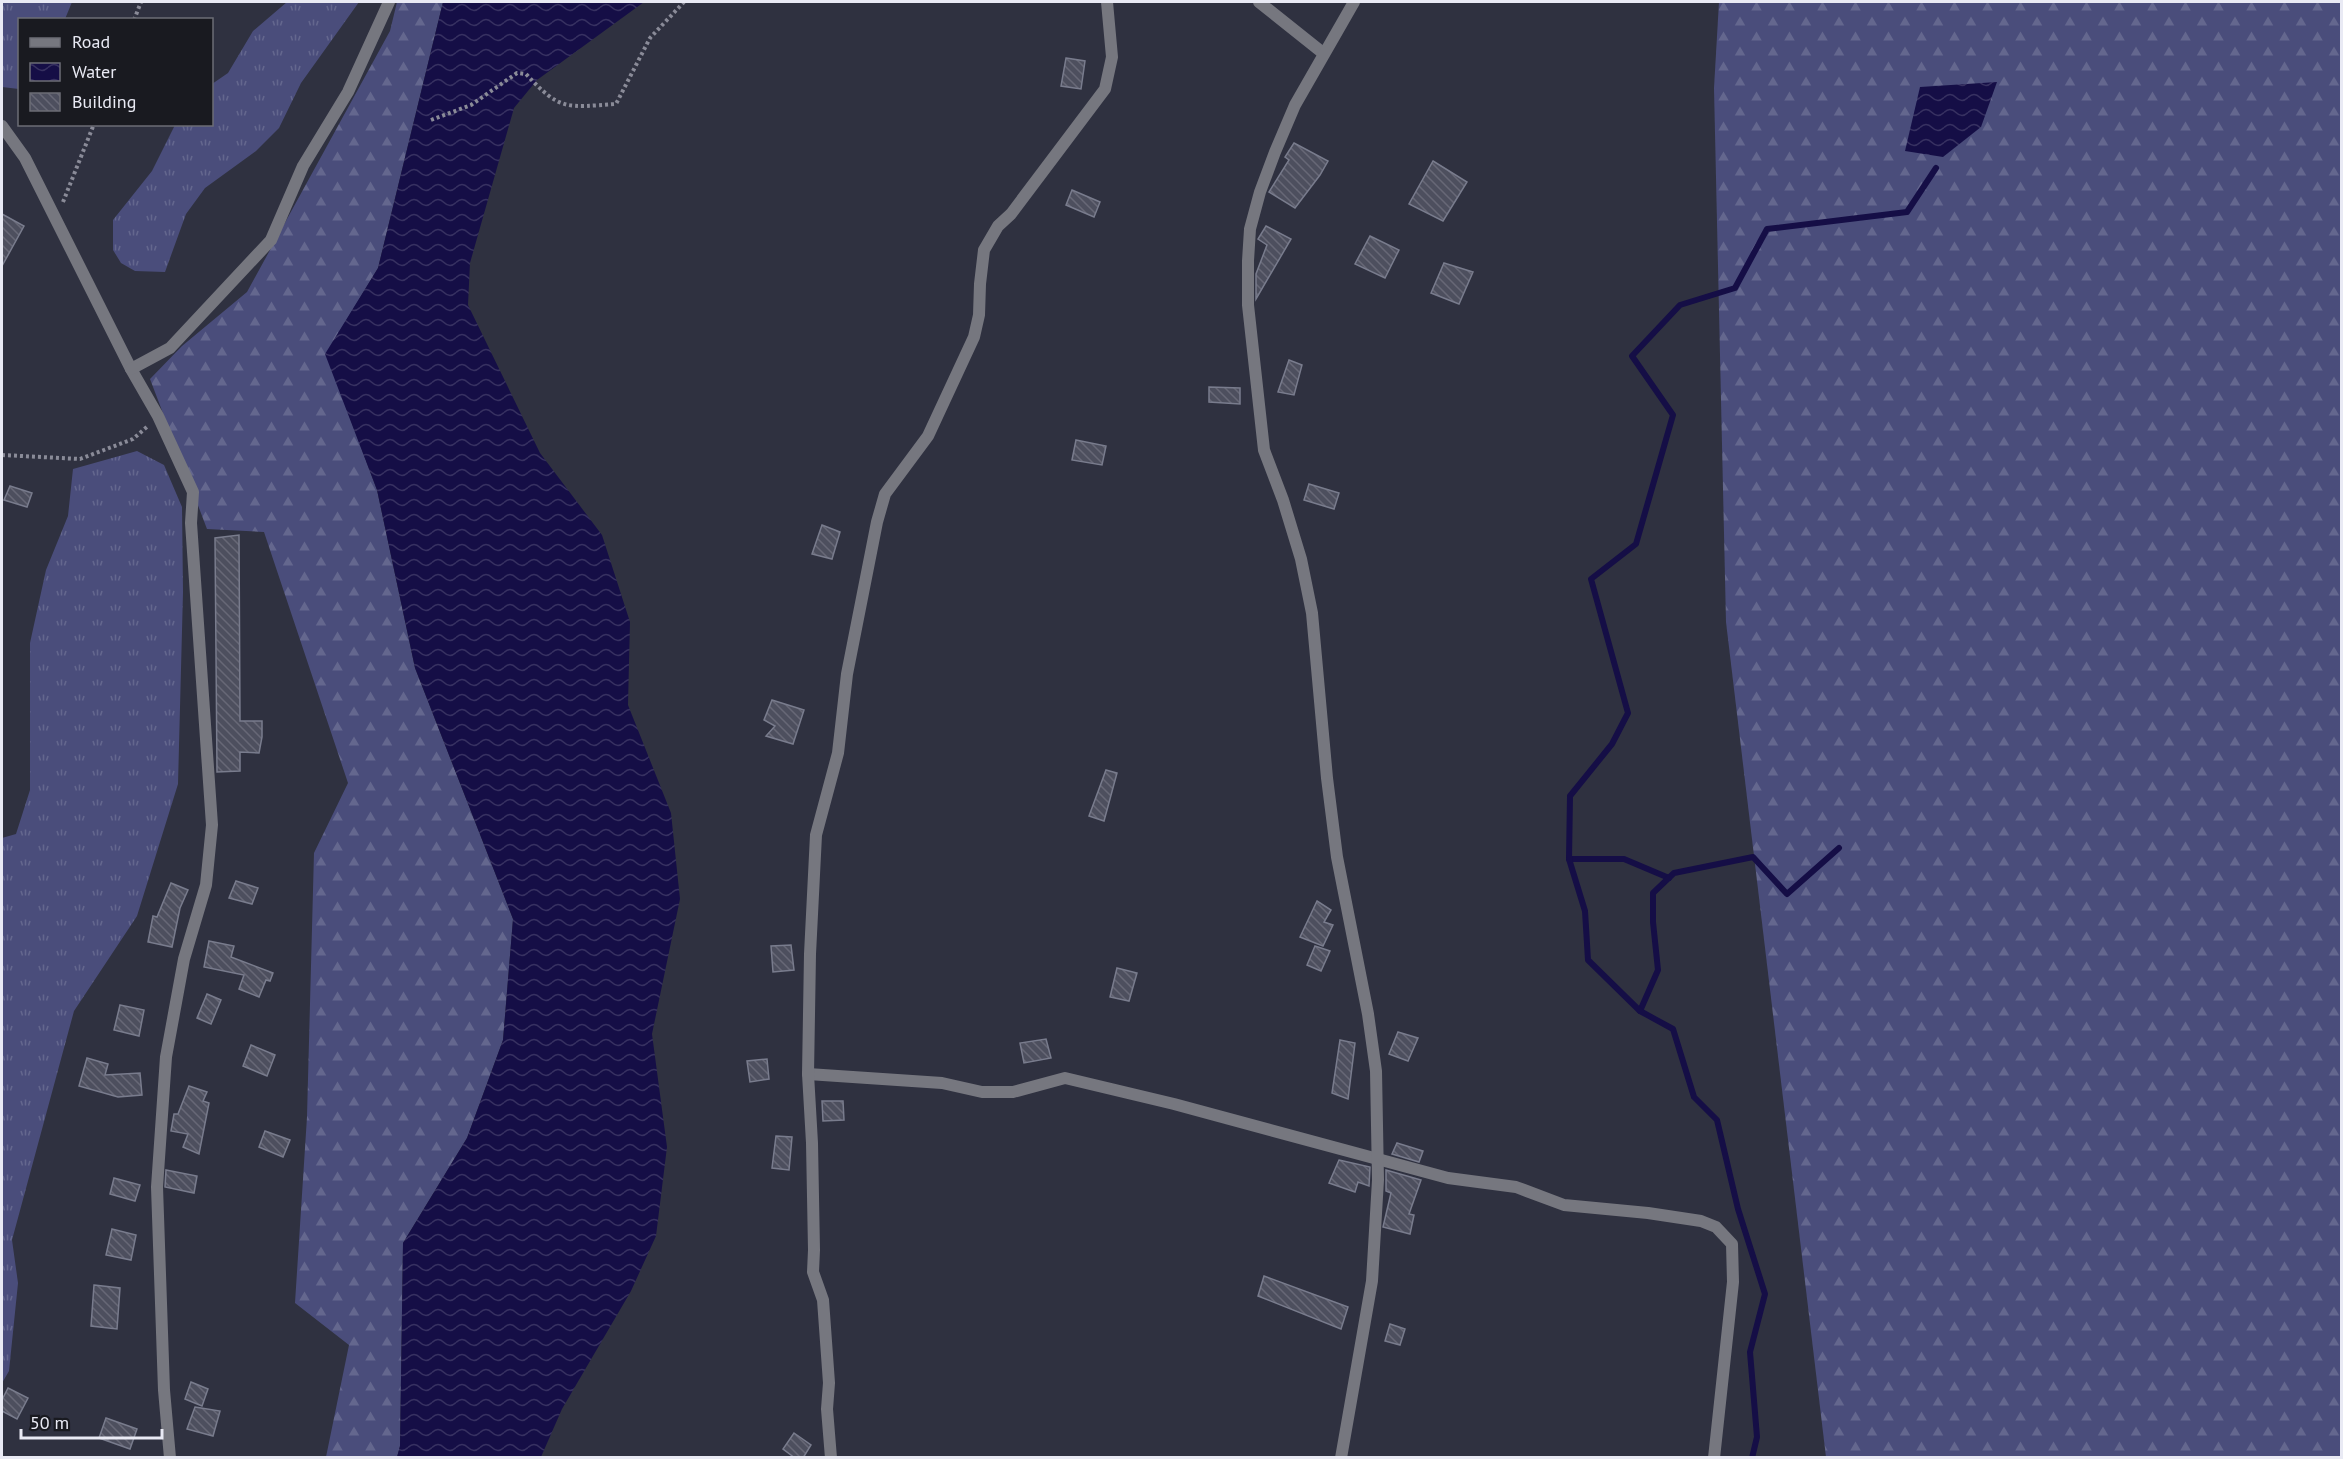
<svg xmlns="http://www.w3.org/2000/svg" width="2343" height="1459" viewBox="0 0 2343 1459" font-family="'PT Sans',sans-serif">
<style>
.grass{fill:url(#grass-tufts)}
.forest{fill:url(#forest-firs)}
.water{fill:url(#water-waves)}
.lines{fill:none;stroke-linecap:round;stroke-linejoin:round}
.stream{stroke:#150e46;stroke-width:6}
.building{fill:url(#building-back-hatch);stroke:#797c8d;stroke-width:1.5}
.path{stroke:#8a8b98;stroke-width:4;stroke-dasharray:3 3;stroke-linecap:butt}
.street{stroke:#76777f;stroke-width:12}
</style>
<defs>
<pattern id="grass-tufts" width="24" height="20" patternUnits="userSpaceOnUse" patternTransform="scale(1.5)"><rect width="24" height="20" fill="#4a4d7b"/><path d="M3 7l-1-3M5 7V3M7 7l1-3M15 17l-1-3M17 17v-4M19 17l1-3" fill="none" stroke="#64678e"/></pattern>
<pattern id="forest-firs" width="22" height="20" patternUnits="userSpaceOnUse" patternTransform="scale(1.5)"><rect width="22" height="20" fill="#4a4d7b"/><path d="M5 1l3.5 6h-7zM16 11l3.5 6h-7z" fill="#64678e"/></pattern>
<pattern id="water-waves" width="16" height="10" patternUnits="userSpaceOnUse" patternTransform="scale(1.5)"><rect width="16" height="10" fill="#150e46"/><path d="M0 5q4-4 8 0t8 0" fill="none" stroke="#373161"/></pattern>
<pattern id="building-back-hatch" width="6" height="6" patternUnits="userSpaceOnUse" patternTransform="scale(1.5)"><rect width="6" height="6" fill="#4d4f5e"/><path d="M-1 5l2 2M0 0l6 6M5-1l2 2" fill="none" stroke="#676876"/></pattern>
</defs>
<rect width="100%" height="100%" fill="#2f3140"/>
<g class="grass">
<path d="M2,2H72L65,19L20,20L19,89L2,87Z"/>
<path d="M287,2H359L301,83L279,128L256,151L205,188L186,214L165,272L135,271L121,263L113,250V220L152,171L175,125L212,124V84L228,73L253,31Z"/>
<path d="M137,451L164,465L182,507L183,592L178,784L137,916L74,1011L12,1240L18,1283L9,1371L2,1383V838L16,834L30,790V643L46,570L68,516L73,469Z"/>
</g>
<g class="forest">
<path d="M397,2H443L378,268L326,354L377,490L415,668L513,919L503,1040L467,1138L403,1243L400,1446L397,1457H326L349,1345L295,1303L307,1117L314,853L348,783L264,532L207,529L150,379L182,346L247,292L390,31Z"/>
<path d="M1719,2H2341V1457H1826L1726,622L1714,88Z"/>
</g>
<g class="water">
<path d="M443,2H644L537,80L514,108L470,263L468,305L540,453L602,535L630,622L628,705L671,813L680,899L652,1034L667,1147L656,1236L631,1291L562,1409L541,1457H397L400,1446L403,1243L467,1138L503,1040L513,919L415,668L377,490L325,354L378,268Z"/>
<path d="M1997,82L1981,127L1943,157L1905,151L1920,87Z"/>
</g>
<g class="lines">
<g class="stream">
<path d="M1569,859H1624L1669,878"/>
<path d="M1640,1011L1658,970L1653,922V893L1674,873L1753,857L1787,894L1839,848"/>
<path d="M1752,1458L1757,1437L1750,1352L1765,1294L1738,1209L1717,1120L1694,1097L1673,1029L1640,1011L1588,960L1585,911L1569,859L1570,796L1612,744L1628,713L1591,579L1636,544L1673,415L1632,356L1680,305L1735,288L1767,229L1907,212L1936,168"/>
</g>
</g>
<g class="building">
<path d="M1066,58L1085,61L1081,89L1061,86Z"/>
<path d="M1294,143L1328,161L1320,175L1295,208L1269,192L1289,160L1285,157Z"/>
<path d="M1433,161L1467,182L1443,221L1409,204Z"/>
<path d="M1072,190L1100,202L1094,217L1066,205Z"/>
<path d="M2,214L24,226L2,266Z"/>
<path d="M1266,226L1291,239L1256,299V274L1267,245L1258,239Z"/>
<path d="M1370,236L1399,250L1385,278L1355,264Z"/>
<path d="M1444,263L1473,272L1459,304L1431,293Z"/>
<path d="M1289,360L1302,365L1294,395L1278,392Z"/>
<path d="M1209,387L1240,388V404L1209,402Z"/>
<path d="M1076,440L1106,446L1102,465L1072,460Z"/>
<path d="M1309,484L1339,493L1334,509L1304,500Z"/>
<path d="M10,486L32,493L27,507L4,500Z"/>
<path d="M822,525L840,532L832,559L812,554Z"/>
<path d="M239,535L240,721H262V737L259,753L240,752V771L217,772L215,538Z"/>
<path d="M772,700L804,710L793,744L766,736L775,726L764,720Z"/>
<path d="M1106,770L1117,773L1104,821L1089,816Z"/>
<path d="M236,881L258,888L252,904L229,898Z"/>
<path d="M171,883L188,890L180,908L172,947L148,942L153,916L157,917Z"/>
<path d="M1317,901L1331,910L1324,922L1333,925L1323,946L1300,937Z"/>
<path d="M209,941L234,946L231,957L273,973L270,981L266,980L259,997L239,989L244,975L204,967Z"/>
<path d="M791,945L794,970L773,972L771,946Z"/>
<path d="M1315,946L1330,951L1321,971L1307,965Z"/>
<path d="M1117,968L1137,973L1129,1001L1110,997Z"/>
<path d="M207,994L221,1000L211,1024L197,1018Z"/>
<path d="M120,1005L144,1010L139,1036L114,1030Z"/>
<path d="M1398,1032L1418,1038L1408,1061L1389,1054Z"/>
<path d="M1046,1039L1051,1058L1024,1063L1020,1043Z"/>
<path d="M1340,1040L1355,1043L1348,1099L1332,1093Z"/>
<path d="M251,1045L275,1055L267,1076L243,1066Z"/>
<path d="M87,1058L108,1064L105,1075L140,1073L142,1095L118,1097L79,1086Z"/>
<path d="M767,1059L769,1079L750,1082L747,1061Z"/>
<path d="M189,1086L207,1092L203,1101L209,1103L199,1154L183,1147L188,1134L171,1131L174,1114H178Z"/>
<path d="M822,1101H843L844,1120L823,1121Z"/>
<path d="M265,1131L290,1140L283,1157L259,1147Z"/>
<path d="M776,1136L792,1137L789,1170L772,1168Z"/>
<path d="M1397,1143L1423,1151L1419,1162L1392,1154Z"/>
<path d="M1339,1160L1370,1167L1369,1186L1358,1182L1355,1192L1329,1183Z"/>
<path d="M166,1170L197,1176L194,1193L165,1187Z"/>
<path d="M1386,1170L1421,1180L1409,1214L1414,1215L1410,1234L1383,1227L1391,1193L1386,1191Z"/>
<path d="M114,1178L140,1185L135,1201L110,1194Z"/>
<path d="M112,1229L136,1235L131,1260L106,1255Z"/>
<path d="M1264,1276L1348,1307L1341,1329L1258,1296Z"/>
<path d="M94,1285L120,1288L117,1329L91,1326Z"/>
<path d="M1390,1324L1405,1329L1400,1345L1385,1341Z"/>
<path d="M191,1382L208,1389L202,1406L185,1399Z"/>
<path d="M8,1388L28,1398L17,1419L2,1411V1400Z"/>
<path d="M195,1407L220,1411L213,1436L187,1429Z"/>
<path d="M106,1418L137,1429L130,1449L99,1438Z"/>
<path d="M794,1433L811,1445L803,1458H795L783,1449Z"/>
</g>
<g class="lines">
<g class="path">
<path d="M134,20L141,2"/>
<path d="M431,120L471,105L517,73L526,74C561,112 567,107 616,104L650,38L684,2"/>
<path d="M63,202L94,124"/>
<path d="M2,455L80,459L133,439L149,425"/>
</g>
<g class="street">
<path d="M1259,2L1323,53"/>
<path d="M2,126L25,158L131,369L158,416L193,492L191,523L212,825L206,885L184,959L166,1057L157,1187L164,1390L170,1458"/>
<path d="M131,369L170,348L271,240L303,166L348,92L389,2"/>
<path d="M808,1074L942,1083L982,1092H1013L1065,1078L1174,1104L1448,1178L1516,1187L1564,1205L1648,1213L1701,1221L1716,1227L1732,1244L1733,1282L1714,1458"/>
<path d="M831,1458L827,1409L829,1383L823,1300L813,1272L814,1250L812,1143L808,1074L810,954L816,835L838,753L847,674L877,522L885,494L928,436L974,337L979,315L980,284L984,250L998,226L1011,214L1105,89L1112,57L1107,2"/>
<path d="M1341,1458L1372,1281L1378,1180L1376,1071L1368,1014L1337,857L1327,778L1312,613L1301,559L1283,500L1264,450L1248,305V261L1250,229L1260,192L1275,152L1295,105L1354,2"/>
</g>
</g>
<rect width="2343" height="1459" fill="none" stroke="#e9eaf4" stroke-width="6"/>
<rect x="18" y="18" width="195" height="108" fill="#191a20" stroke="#6c6d75" stroke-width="1.5"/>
<rect x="30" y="38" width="30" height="9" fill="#76777f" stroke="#6c6d75" stroke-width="1.5"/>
<text x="72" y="48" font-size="18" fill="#e9eaf4">Road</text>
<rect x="30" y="63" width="30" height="18" fill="url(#water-waves)" stroke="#6c6d75" stroke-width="1.5"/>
<text x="72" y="78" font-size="18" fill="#e9eaf4">Water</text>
<rect x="30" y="93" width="30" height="18" fill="url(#building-back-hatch)" stroke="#6c6d75" stroke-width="1.5"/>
<text x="72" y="108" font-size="18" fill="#e9eaf4">Building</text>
<path d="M21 1429v9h141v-9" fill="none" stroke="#e9eaf4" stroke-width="3"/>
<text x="30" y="1429" font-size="18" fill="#e9eaf4" stroke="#191a20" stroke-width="4.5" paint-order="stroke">50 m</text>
</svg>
